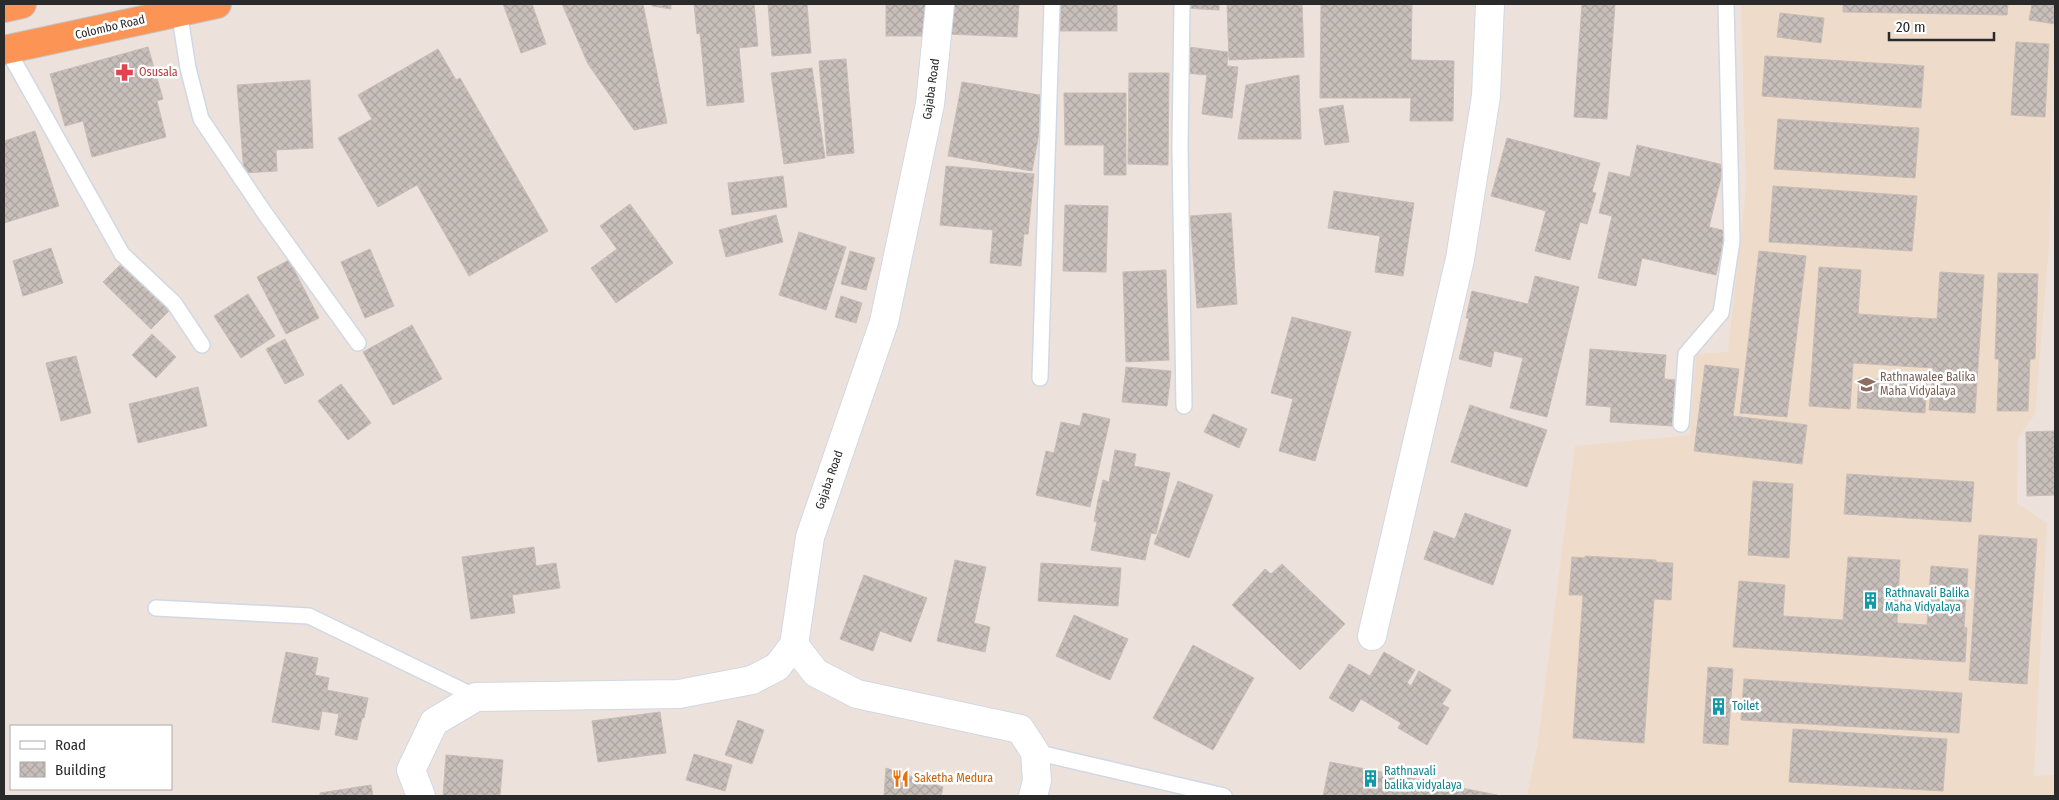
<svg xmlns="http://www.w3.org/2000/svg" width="2059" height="800" viewBox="0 0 2059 800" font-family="'Fira Sans Condensed',sans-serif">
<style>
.education{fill:#efdbca}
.building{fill:url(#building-cross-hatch);stroke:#c8bdb5}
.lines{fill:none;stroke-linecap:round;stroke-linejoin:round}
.service-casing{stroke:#d0d8e4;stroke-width:18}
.minor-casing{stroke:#d0d8e4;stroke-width:30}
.trunk-casing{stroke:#c3c3c3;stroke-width:30}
.service{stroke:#fff;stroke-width:15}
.minor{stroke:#fff;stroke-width:28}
.trunk{stroke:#fb9455;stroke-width:28}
.labels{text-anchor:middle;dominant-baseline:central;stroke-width:5;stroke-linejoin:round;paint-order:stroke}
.street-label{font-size:12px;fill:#2a2a2a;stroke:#fff}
.health-label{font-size:12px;fill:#be3a42;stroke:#fff;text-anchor:start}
.education-label{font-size:12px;fill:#785e54;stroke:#fff;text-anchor:start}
.culture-label{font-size:12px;fill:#0d838f;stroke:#fff;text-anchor:start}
.food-label{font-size:12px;fill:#c56008;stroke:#fff;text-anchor:start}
</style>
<defs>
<pattern id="building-cross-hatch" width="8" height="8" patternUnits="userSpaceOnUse" patternTransform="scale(1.25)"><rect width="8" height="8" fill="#c8bfbb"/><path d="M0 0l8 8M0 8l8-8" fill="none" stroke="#aca4a1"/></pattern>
</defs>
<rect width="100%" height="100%" fill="#ede2db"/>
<path class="education" d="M1741,4H2055L2049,246L2035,414L2018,438L2017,503L2047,523L2034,776L2055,775V796H1527L1538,742L1575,446L1690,435L1696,354L1728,352L1746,188Z"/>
<g class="building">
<path d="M503,4H532L546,44L521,53Z"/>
<path d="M562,4H643L667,123L634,130L588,64Z"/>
<path d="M651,4H671V9L652,6Z"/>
<path d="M694,4H754L758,46L739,48L744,102L707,106L700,33L697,34Z"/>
<path d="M768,4H807L811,53L772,56Z"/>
<rect x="886" y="4" width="48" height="32"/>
<path d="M949,4H1019L1017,37L947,34Z"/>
<rect x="1060" y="4" width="57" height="27"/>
<path d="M1184,4H1219V10L1184,8Z"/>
<path d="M1227,4H1302L1304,57L1229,60Z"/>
<path d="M1321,4H1412L1411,60L1454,61L1453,121H1410L1411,98H1320Z"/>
<path d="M1582,4H1615L1607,119L1574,117Z"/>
<path d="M1843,4H2008L2007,15L1843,12Z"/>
<path d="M2032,4H2055V24L2029,20Z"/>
<path d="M1780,13L1824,18L1821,43L1777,37Z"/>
<path d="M2016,42L2049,44L2045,117L2011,115Z"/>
<path d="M148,47L163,99L157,101L166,137L92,157L83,121L65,126L50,74Z"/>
<path d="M1188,47L1228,52L1227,66L1238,67L1232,118L1202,114L1207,75L1185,73Z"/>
<path d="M438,49L456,80L460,78L548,231L469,276L417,185L378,207L338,138L372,119L358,95Z"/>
<path d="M1765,56L1924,66L1921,108L1762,96Z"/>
<path d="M846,59L854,153L827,156L819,61Z"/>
<path d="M812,68L825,158L784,164L771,73Z"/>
<path d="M1129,73H1169L1168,165L1128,164Z"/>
<path d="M1299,75L1301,139H1238L1246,85Z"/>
<path d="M310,80L313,148L276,150L277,171L244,173L237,85Z"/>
<path d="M962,82L1046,96L1032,171L948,156Z"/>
<path d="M1064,93H1126V175H1104V145H1065Z"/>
<path d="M1343,105L1349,142L1325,145L1319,109Z"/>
<path d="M1778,119L1919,128L1915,178L1774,169Z"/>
<path d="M35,131L59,206L4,223V141Z"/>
<path d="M1507,138L1600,163L1592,192L1596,193L1587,224L1580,222L1570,260L1535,251L1546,211L1491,196Z"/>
<path d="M1637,145L1724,165L1709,227L1726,231L1716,275L1642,258L1636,286L1598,278L1612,216L1599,213L1609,172L1630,177Z"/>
<path d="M946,166L1034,174L1028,234H1024L1021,266L990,263L993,230L940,225Z"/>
<path d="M783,176L787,207L732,215L728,183Z"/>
<path d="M1773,186L1917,196L1912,251L1769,242Z"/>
<path d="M1334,191L1414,203L1403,276L1375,272L1380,236L1328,228Z"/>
<path d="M630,204L673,263L616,303L591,268L617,249L600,226Z"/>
<path d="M1065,205L1108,206L1106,272L1063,271Z"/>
<path d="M1231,213L1237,304L1197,308L1190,216Z"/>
<path d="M776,215L783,242L726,257L719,230Z"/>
<path d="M799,232L846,247L826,310L779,295Z"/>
<path d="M51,248L63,283L23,296L13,261Z"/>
<path d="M370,249L394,306L365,318L341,262Z"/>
<path d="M850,251L875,258L866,290L841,284Z"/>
<path d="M1759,251L1806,256L1787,417L1740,413Z"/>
<path d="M289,260L319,318L286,334L257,277Z"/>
<path d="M123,262L171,309L151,329L103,282Z"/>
<path d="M1819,267L1861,270L1858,314L1937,319L1940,272L1984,275L1975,413L1929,410L1933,368L1853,363L1850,409L1809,406Z"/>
<path d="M1166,270L1169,360L1126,362L1123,272Z"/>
<path d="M1998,273L2038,274L2035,359H2030L2028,411H1997L1999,359H1995Z"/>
<path d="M1535,276L1579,287L1547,417L1510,408L1523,358L1494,351L1491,367L1459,359L1469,318H1466L1472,291L1528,304Z"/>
<path d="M248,294L275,336L241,358L214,316Z"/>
<path d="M841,296L862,303L856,323L835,317Z"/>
<path d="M1292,317L1351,332L1315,461L1279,451L1293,399L1271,393Z"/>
<path d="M412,325L442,379L393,405L363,352Z"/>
<path d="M152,334L176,357L156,378L132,355Z"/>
<path d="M285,339L304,375L285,384L266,349Z"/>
<path d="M1590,349L1666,355L1664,379L1677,380L1673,426L1610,422L1611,407L1586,405Z"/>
<path d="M76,356L91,413L61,421L46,363Z"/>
<path d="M1705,365L1739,369L1733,416L1807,425L1802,464L1694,451Z"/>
<path d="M1126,367L1171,371L1167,406L1122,402Z"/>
<path d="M1859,378L1927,383L1925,413L1857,408Z"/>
<path d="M341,384L371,423L348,440L318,401Z"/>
<path d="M198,387L207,426L138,443L129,404Z"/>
<path d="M1470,405L1547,430L1527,487L1451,462Z"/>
<path d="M1083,413L1110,419L1090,507L1036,495L1046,451L1054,453L1061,422L1080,426Z"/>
<path d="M1213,414L1247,429L1239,448L1204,432Z"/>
<path d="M2055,431V495L2027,496L2026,432Z"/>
<path d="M1115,450L1136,454L1134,466L1170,473L1156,534L1151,533L1145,560L1091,550L1097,522L1094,521L1098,500L1103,480L1109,482Z"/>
<path d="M1847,474L1974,482L1971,522L1844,514Z"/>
<path d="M1178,481L1213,495L1189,558L1154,544Z"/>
<path d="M1753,481L1793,484L1789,558L1748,555Z"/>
<path d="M1465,513L1511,530L1493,585L1424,559L1434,531L1455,539Z"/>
<path d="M1979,535L2037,539L2027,684L1969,680Z"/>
<path d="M534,547L536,566L556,563L560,588L512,595L515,613L471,619L462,557Z"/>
<path d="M1585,556L1656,560V562L1673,563L1671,600L1654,599L1644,743L1573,738L1583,595H1569L1572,557L1585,558Z"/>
<path d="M1848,557L1900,560L1897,623L1927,625L1931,566L1968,569L1964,627L1967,628L1965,662L1733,647L1739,581L1785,585L1783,616L1843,620Z"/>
<path d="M955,560L986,567L974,623L990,627L985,652L937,641Z"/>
<path d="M1041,563L1121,568L1118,606L1038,601Z"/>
<path d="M1282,564L1345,624L1300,670L1232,605L1265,569L1271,574Z"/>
<path d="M864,575L927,598L911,642L880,631L873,651L840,639Z"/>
<path d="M1074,615L1128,639L1110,680L1056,656Z"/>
<path d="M1193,645L1254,678L1213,750L1153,718Z"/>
<path d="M286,652L318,658L315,675L329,678L327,690L368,698L364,718H362L357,740L335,735L339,714L322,711L319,730L272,722Z"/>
<path d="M1384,652L1415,670L1407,683L1411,686L1419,671L1451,690L1442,704L1449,708L1427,745L1398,728L1401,723L1361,699L1353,712L1329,698L1349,664L1370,676Z"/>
<path d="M1708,667L1733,669L1728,745L1703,743Z"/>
<path d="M1744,679L1962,693L1959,733L1741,720Z"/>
<path d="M660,712L666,753L598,762L592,721Z"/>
<path d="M738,720L764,730L752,764L725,755Z"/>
<path d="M1793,729L1947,739L1943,791L1789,782Z"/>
<path d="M694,754L732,765L725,791L686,780Z"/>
<path d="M446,755L503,760L500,796H443Z"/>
<path d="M1330,762L1497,795L1323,796Z"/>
<path d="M886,768L943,787L941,796H884Z"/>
<path d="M371,785L373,796H320V793Z"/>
</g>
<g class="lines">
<defs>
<g id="service">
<path d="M1182,4L1180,146L1184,406"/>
<path d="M179,11L188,68L201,119L266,215L358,343"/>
<path d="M7,49L122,254L174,303L202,345"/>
<path d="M1040,378L1052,4"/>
<path d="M1681,424L1686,354L1721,313L1732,241L1726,4"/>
<path d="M156,608L309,616L476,697"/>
<path d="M1035,752L1224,796"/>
</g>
<g id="minor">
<path d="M940,4L930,104L884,322L810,537L794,645L816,673L857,694L1020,729L1035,752L1037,781L1033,796"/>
<path d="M1372,636L1460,259L1486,96L1490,4"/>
<path d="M421,796L411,770L434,722L476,697L679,694L752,680L777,667L794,645"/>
</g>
<g id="trunk">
<path d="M4,8L22,4"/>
<path d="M4,50L217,4"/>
</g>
</defs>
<use href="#service" class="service-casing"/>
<use href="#minor" class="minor-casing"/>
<use href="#trunk" class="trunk-casing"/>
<use href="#service" class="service"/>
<use href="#minor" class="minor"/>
<use href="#trunk" class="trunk"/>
</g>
<defs>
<symbol id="pharmacy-bare" viewBox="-9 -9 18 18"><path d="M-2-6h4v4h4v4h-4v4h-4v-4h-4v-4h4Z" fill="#e0444e" stroke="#fff" stroke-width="2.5" paint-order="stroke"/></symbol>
<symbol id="school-bare" viewBox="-9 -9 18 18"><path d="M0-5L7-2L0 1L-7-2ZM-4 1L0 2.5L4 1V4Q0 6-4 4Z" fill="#8d6e63" stroke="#fff" stroke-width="2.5" paint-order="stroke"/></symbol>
<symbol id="building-bare" viewBox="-9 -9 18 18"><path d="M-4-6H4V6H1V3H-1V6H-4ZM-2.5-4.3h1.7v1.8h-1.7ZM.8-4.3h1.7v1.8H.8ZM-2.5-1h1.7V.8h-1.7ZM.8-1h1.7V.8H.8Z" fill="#0f9aa8" stroke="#fff" stroke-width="2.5" paint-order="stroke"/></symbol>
<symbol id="restaurant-bare" viewBox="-9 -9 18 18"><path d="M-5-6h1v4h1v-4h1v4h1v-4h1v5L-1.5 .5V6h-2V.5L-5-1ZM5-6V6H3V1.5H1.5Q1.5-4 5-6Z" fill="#e8710a" stroke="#fff" stroke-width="2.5" paint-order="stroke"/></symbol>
</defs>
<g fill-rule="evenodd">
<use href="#pharmacy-bare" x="112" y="60" width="25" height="25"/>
<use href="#school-bare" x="1854" y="372" width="25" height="25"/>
<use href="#building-bare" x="1858" y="588" width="25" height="25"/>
<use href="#building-bare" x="1706" y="694" width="25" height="25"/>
<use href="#restaurant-bare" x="888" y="766" width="25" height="25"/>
<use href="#building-bare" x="1358" y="766" width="25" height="25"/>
</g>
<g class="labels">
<g class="street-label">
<text transform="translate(110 27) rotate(-13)">Colombo Road</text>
<text transform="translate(931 89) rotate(-82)">Gajaba Road</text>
<text transform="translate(829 480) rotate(-71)">Gajaba Road</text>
</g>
<g class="health-label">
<text x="139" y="72">Osusala</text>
</g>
<g class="education-label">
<text x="1880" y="377">Rathnawalee Balika<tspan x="1880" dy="14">Maha Vidyalaya</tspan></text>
</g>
<g class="culture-label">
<text x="1885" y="593">Rathnavali Balika<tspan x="1885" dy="14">Maha Vidyalaya</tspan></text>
<text x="1732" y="706">Toilet</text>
<text x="1384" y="771">Rathnavali<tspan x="1384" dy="14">balika vidyalaya</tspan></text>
</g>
<g class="food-label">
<text x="914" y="778">Saketha Medura</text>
</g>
</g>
<rect width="2059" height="800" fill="none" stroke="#2a2a2a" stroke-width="10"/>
<rect x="10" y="725" width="162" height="65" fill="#ffffff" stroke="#aaaaaa"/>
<rect x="20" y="741" width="25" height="8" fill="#ffffff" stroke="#aaaaaa"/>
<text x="55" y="750" font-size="15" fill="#2a2a2a">Road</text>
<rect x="20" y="762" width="25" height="15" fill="url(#building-cross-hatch)" stroke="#aaaaaa"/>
<text x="55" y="775" font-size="15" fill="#2a2a2a">Building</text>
<path d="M1889 32v8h105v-8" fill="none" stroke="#2a2a2a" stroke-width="2.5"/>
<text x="1896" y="32" font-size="15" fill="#2a2a2a" stroke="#ffffff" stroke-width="4" paint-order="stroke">20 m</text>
</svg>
